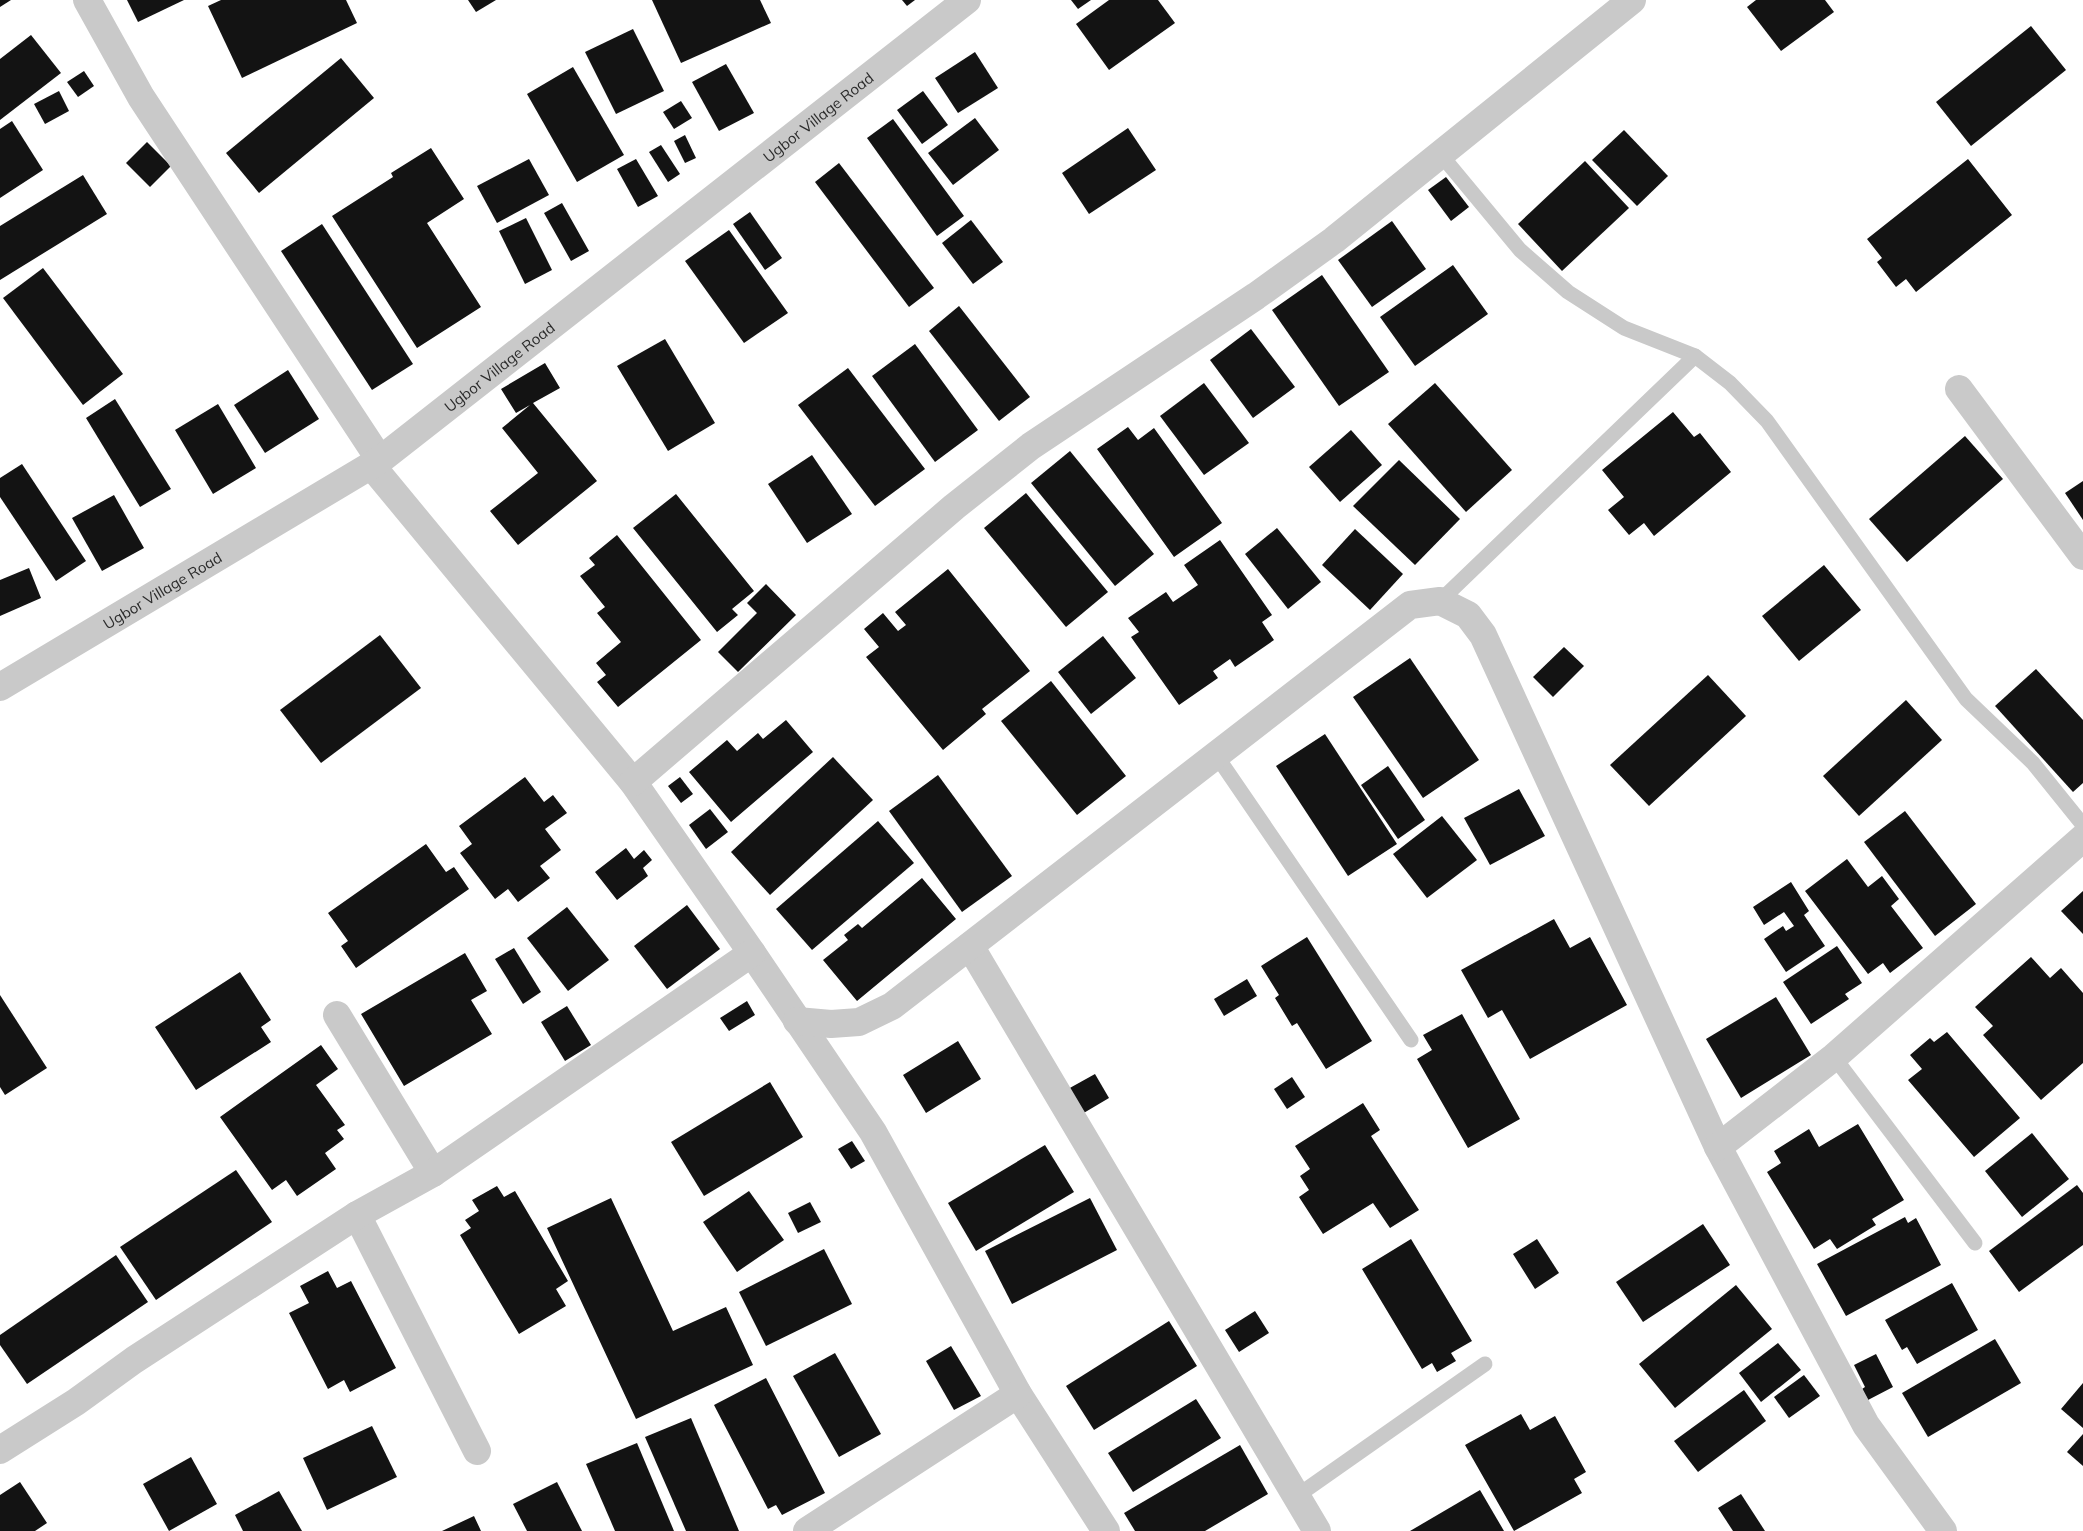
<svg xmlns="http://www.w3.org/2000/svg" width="2083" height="1531" viewBox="0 0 2083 1531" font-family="Mulish,sans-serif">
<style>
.building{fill:#131313}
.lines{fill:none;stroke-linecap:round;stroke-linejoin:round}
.service{stroke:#c9c9c9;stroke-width:15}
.minor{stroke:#c9c9c9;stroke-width:28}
.tertiary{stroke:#c9c9c9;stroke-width:28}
.labels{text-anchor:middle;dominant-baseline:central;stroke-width:5;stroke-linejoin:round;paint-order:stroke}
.street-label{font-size:15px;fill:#2c2c2c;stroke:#fff}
</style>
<rect width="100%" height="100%" fill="#fff"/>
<g class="building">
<path d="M0,0H11L0,7Z"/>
<path d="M127,0H184L138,22Z"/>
<path d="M221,0H346L357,23L242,78L208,6Z"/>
<path d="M468,0H496L476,12Z"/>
<path d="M652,0H760L771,23L681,63Z"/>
<path d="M902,0H915L907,6Z"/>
<path d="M1071,0H1091L1078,9Z"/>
<path d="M1109,0H1158L1175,23L1109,70L1076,24Z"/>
<path d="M1756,0H1825L1834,12L1781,51L1747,7Z"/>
<path d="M2031,26L2066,70L1971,146L1936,102Z"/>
<path d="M633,29L664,91L616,114L585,52Z"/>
<path d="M31,35L61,73L0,120V59Z"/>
<path d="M975,52L998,88L958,113L935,78Z"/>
<path d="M341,58L374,98L259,193L226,153Z"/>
<path d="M726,64L754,113L719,131L692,82Z"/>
<path d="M573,67L624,155L577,182L527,94Z"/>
<path d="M84,71L94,86L78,97L67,82Z"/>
<path d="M59,91L69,111L45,124L34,104Z"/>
<path d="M923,91L948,125L922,144L897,110Z"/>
<path d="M681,101L692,118L674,129L663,112Z"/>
<path d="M975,118L999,150L953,185L928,153Z"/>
<path d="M893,119L964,216L937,236L867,138Z"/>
<path d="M12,121L43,170L0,198V129Z"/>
<path d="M1128,128L1156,170L1089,214L1062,173Z"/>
<path d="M1624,130L1668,176L1637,206L1592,160Z"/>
<path d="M685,135L696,158L685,163L674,141Z"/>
<path d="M147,142L171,166L150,187L126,163Z"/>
<path d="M661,145L680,174L668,182L649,152Z"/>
<path d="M431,148L464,199L427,223L481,307L417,348L332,216L393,177L391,173Z"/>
<path d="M529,159L549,195L497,223L477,186Z"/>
<path d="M636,159L658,196L638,207L617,169Z"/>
<path d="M1968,159L2012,215L1916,292L1906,279L1896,287L1877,262L1882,258L1867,239Z"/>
<path d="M1585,161L1629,208L1562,271L1518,224Z"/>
<path d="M839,163L934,288L909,307L815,182Z"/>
<path d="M83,175L107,214L0,280V226Z"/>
<path d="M1446,177L1469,207L1451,221L1428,190Z"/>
<path d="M562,203L589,251L571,261L544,213Z"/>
<path d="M750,212L782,258L765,270L733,224Z"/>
<path d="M526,218L552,270L525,284L499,231Z"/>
<path d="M971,220L1003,262L973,284L942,243Z"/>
<path d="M1392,221L1426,269L1372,307L1338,260Z"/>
<path d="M322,224L413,364L372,390L281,251Z"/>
<path d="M729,230L788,313L744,343L685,261Z"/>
<path d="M1453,265L1488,314L1415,366L1380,317Z"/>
<path d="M43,268L123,374L83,405L3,298Z"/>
<path d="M1322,275L1389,372L1339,406L1272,310Z"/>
<path d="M959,306L1030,397L999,421L929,331Z"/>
<path d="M1251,329L1295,387L1253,418L1210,360Z"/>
<path d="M665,339L715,423L668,451L617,366Z"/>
<path d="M915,344L978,430L935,462L872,376Z"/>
<path d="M545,363L560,388L533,403L597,481L518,545L490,511L538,473L502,428L530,405L516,413L501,389Z"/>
<path d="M848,368L925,469L875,506L798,405Z"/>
<path d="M288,370L319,419L265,453L234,405Z"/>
<path d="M1204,383L1249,443L1204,475L1160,416Z"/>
<path d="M1435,383L1512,470L1466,512L1388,424Z"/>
<path d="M115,399L171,489L140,507L86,418Z"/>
<path d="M218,404L256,468L213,494L175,430Z"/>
<path d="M1673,412L1694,437L1700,433L1731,472L1654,536L1644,523L1629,535L1608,510L1624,497L1602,470Z"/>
<path d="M1128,427L1138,440L1154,428L1222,523L1174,557L1097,449Z"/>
<path d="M1351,430L1382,465L1340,502L1309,467Z"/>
<path d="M1965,436L2003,479L1907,562L1869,519Z"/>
<path d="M1070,451L1154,554L1115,586L1031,483Z"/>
<path d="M812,455L852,514L807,543L768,484Z"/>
<path d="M1399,460L1460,519L1415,565L1353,506Z"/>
<path d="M22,464L86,561L56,581L0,497V478Z"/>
<path d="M2083,481V520L2065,493Z"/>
<path d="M1026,493L1108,592L1066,627L984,528Z"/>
<path d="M676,494L754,591L732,609L738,615L717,632L633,528Z"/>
<path d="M114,495L144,548L102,571L72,518Z"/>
<path d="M1277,528L1321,582L1288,609L1245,554Z"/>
<path d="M1355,529L1403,574L1370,610L1322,565Z"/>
<path d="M617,535L701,640L618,707L597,682L606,675L596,663L621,642L597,613L605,607L580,576L595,565L589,558Z"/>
<path d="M1220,540L1272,615L1262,622L1274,640L1235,667L1230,659L1213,671L1218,678L1179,705L1131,637L1139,632L1128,618L1166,592L1173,602L1198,585L1184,565Z"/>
<path d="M1824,565L1861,610L1799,661L1762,616Z"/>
<path d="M29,568L41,598L0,616V580Z"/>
<path d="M948,569L1030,671L982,709L986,714L943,750L866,657L879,647L864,629L883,613L898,631L906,625L895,612Z"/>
<path d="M766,584L796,615L738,672L718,652L757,613L747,603Z"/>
<path d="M380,635L421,688L321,763L280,710Z"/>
<path d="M1103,636L1136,678L1091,714L1058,672Z"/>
<path d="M1564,647L1584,666L1553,697L1533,677Z"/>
<path d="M1410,658L1479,760L1423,798L1353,697Z"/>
<path d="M2036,669L2083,720V783L2073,792L1995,706Z"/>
<path d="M1708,675L1746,716L1649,806L1610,765Z"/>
<path d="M1051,681L1126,776L1077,815L1001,721Z"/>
<path d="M1906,700L1942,740L1859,816L1823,776Z"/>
<path d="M786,720L813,752L731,822L689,772L727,740L737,751L758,733L763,739Z"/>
<path d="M1325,734L1397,844L1348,876L1276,766Z"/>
<path d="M833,757L873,800L770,895L731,852Z"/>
<path d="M1388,766L1425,820L1398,839L1361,785Z"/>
<path d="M938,775L1012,876L962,912L889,811Z"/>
<path d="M525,777L544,802L553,795L567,813L545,829L561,850L540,866L550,878L518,902L508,889L495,899L460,853L472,844L459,826Z"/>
<path d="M680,777L693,794L681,803L668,786Z"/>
<path d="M1519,789L1545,836L1490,865L1464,818Z"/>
<path d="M710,809L728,832L706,849L689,825Z"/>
<path d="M1905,811L1976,904L1935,936L1864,842Z"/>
<path d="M1442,816L1477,860L1427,898L1393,854Z"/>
<path d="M878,821L914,863L812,950L776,909Z"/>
<path d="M426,844L446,872L454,867L469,889L356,968L341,946L348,941L328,913Z"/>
<path d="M626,848L634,859L644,850L652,860L643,868L648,876L617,900L595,872Z"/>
<path d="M1847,859L1868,887L1882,876L1899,899L1891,906L1923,948L1890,973L1883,963L1868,974L1805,891Z"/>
<path d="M922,878L956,919L857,1001L823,960L848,940L844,935L858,924L862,928Z"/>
<path d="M1791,882L1809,911L1804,915L1825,946L1786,972L1764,939L1783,926L1786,931L1794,926L1784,912L1764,925L1753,907Z"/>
<path d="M2083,891V934L2061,911Z"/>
<path d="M687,905L720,949L667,989L634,946Z"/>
<path d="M567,907L609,960L568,991L527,938Z"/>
<path d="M1554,919L1570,948L1590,937L1627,1005L1530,1059L1502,1010L1488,1018L1461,970Z"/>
<path d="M1307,937L1372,1041L1326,1069L1297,1023L1292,1026L1275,998L1279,995L1261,966Z"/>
<path d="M1837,946L1862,983L1845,994L1849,999L1811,1024L1783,982Z"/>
<path d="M514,948L541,992L523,1004L495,959Z"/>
<path d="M465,953L487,991L471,1000L492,1034L404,1086L361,1014Z"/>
<path d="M2031,957L2050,978L2061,968L2083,993V1063L2041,1100L1983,1035L1993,1026L1975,1007Z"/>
<path d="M240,972L271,1020L261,1027L271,1042L196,1090L155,1027Z"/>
<path d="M1247,979L1257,996L1224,1016L1214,999Z"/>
<path d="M0,995L47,1068L5,1095L0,1087Z"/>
<path d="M1776,997L1811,1055L1741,1098L1706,1039Z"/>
<path d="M747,1001L755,1015L729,1031L720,1018Z"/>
<path d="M567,1006L591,1045L565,1061L541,1022Z"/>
<path d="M1462,1014L1520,1119L1468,1148L1417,1059L1432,1050L1423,1035Z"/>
<path d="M1947,1032L2020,1118L1974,1157L1908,1080L1922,1069L1910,1055L1930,1038L1934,1042Z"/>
<path d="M958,1041L981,1079L926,1113L903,1075Z"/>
<path d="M321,1045L338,1069L316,1085L345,1125L337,1130L344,1139L325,1153L336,1169L297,1196L286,1180L272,1190L220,1117Z"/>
<path d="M1095,1074L1109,1098L1082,1114L1068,1089Z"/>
<path d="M1292,1077L1305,1097L1287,1109L1274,1089Z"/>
<path d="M770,1082L803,1137L704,1196L671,1142Z"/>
<path d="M1363,1103L1380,1130L1371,1136L1419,1210L1390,1228L1373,1203L1323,1234L1299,1197L1309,1190L1300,1176L1310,1169L1295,1146Z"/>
<path d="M1858,1124L1904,1200L1872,1219L1876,1225L1837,1249L1830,1239L1814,1249L1767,1172L1781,1163L1774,1151L1809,1129L1819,1147Z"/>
<path d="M2032,1133L2069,1179L2022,1217L1985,1171Z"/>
<path d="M852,1141L865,1161L851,1169L838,1149Z"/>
<path d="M1045,1145L1074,1192L976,1251L948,1203Z"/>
<path d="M236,1170L272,1222L156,1300L120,1247Z"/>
<path d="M2077,1185L2083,1193V1245L2019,1292L1989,1251Z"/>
<path d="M497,1186L504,1197L515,1191L568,1281L556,1289L566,1306L519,1334L460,1235L471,1228L465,1220L479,1211L472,1200Z"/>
<path d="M749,1191L784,1240L737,1272L703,1222Z"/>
<path d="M611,1198L673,1331L726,1307L753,1365L636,1419L547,1228Z"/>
<path d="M1090,1198L1117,1250L1012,1304L985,1251Z"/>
<path d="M810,1202L821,1222L798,1233L788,1213Z"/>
<path d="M1905,1217L1908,1223L1916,1218L1941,1265L1846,1316L1817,1264Z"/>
<path d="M1703,1224L1730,1265L1643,1322L1616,1282Z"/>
<path d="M1411,1239L1472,1341L1451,1353L1456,1361L1437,1372L1432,1363L1422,1369L1362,1269Z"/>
<path d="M1537,1239L1559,1273L1535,1289L1513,1254Z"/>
<path d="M824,1249L852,1304L766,1346L739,1292Z"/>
<path d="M116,1255L148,1302L27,1384L0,1345V1335Z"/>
<path d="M328,1271L337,1288L351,1281L396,1368L350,1392L344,1380L328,1389L289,1313L309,1303L300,1286Z"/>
<path d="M1952,1283L1978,1330L1917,1364L1907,1347L1902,1350L1885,1320Z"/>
<path d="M1736,1285L1772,1329L1675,1408L1639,1364Z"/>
<path d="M1255,1311L1269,1333L1239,1352L1225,1330Z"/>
<path d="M1169,1321L1197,1366L1094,1430L1066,1386Z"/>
<path d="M1995,1339L2021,1383L1928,1437L1902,1393Z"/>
<path d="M1778,1343L1801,1370L1761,1402L1739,1373Z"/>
<path d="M951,1346L981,1396L954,1410L926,1361Z"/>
<path d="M835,1353L881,1434L839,1457L793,1376Z"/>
<path d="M1876,1354L1893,1387L1868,1400L1862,1389L1865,1387L1854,1365Z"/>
<path d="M1804,1375L1820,1396L1789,1418L1774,1397Z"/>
<path d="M766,1378L825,1493L782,1515L776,1505L768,1509L714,1405Z"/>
<path d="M2083,1383V1428L2061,1409Z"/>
<path d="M1744,1390L1766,1421L1698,1472L1674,1441Z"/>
<path d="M1196,1399L1221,1438L1133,1492L1108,1453Z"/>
<path d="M1521,1414L1530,1430L1555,1416L1586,1472L1574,1479L1582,1493L1514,1531L1465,1445Z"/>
<path d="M691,1418L739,1531H686L645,1437Z"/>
<path d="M372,1426L397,1477L327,1510L303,1458Z"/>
<path d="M2083,1434V1466L2067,1452Z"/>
<path d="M637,1443L674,1531H615L586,1464Z"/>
<path d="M1240,1445L1268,1494L1205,1531H1135L1124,1513Z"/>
<path d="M191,1457L217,1504L169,1531L143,1484Z"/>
<path d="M20,1482L47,1523L35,1531H0V1495Z"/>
<path d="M557,1482L582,1531H527L513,1504Z"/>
<path d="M1480,1490L1504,1531H1410Z"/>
<path d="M279,1491L302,1531H243L235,1515Z"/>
<path d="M1741,1494L1765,1531H1733L1718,1508Z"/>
<path d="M474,1516L481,1531H442Z"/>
</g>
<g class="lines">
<g class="service">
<path d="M1442,156L1520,250L1568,292L1624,328L1695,356L1730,383L1767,421L1966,699L2033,763L2083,825"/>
<path d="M1440,601L1695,356"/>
<path d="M1216,755L1411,1040"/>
<path d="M1834,1057L1975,1243"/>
<path d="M1297,1496L1485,1364"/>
</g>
<g class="minor">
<path d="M87,0L141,97L380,460"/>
<path d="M1959,389L2083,556"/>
<path d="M371,465L633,782L752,953L873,1132L1018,1394L1106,1531"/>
<path d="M633,782L954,507L1031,446L1256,296L1334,240L1632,0"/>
<path d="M970,946L1317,1531"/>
<path d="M337,1015L433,1173"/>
<path d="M797,1021L831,1024L859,1022L892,1006L1410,605L1440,601L1468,615L1483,635L1718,1147L1866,1425L1943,1531"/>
<path d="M1718,1147L1834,1057L2083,838"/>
<path d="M357,1215L477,1451"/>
<path d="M0,1450L76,1402L134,1360L357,1215L433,1173L752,953"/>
<path d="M807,1531L1018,1394"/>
</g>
<path class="tertiary" id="s1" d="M0,687L380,460L967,0"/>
</g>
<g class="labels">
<g class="street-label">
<text stroke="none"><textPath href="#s1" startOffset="999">Ugbor Village Road</textPath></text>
<text stroke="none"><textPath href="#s1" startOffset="594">Ugbor Village Road</textPath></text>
<text stroke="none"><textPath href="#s1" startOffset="189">Ugbor Village Road</textPath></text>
</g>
</g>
</svg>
